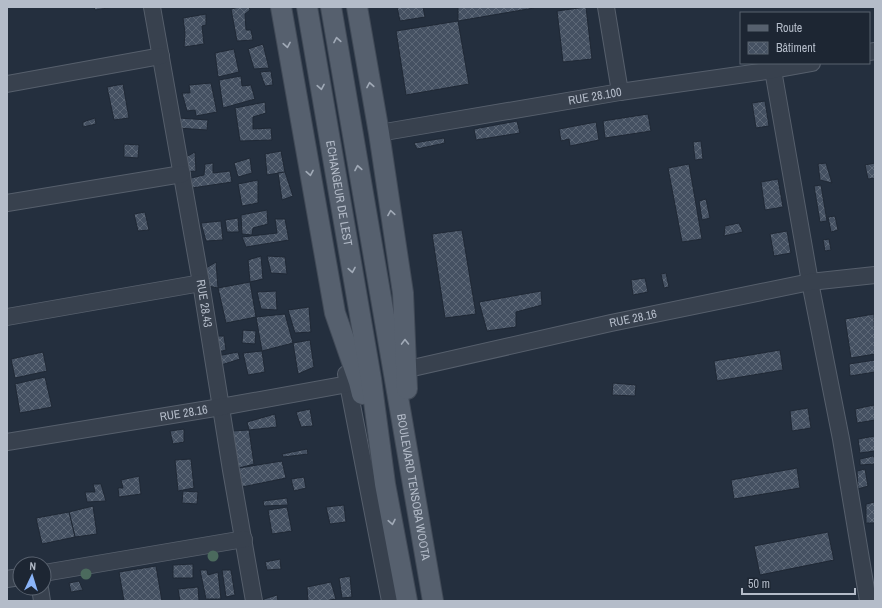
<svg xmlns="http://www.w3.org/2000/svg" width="882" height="608" viewBox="0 0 882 608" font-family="'Archivo Narrow',sans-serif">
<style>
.building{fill:url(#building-cross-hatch);stroke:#1f2835}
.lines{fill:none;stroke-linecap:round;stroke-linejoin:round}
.minor-casing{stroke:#565f6c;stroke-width:18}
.major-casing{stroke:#414a57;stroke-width:22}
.minor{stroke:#38414e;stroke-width:16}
.major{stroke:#56606e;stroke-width:20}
.tree{fill:#4b6a5d}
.oneway{stroke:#a1aab7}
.labels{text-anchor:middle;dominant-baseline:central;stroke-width:4;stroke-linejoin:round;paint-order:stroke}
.street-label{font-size:12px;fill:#b4bcc9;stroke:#1d2633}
</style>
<defs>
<pattern id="building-cross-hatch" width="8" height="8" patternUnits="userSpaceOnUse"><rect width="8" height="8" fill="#455162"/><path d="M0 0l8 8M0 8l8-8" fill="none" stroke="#5d6877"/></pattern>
</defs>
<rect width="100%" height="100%" fill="#242f3e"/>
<g class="building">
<path d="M94,7H114L95,10Z"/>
<path d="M239,7H249L250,10L245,14L246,30H251L253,40L237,41L231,9Z"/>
<path d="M397,7H423L425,17L400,21Z"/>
<path d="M458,7H533L534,8L458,21Z"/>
<path d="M586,7L592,59L563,62L557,11Z"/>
<path d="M206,14V25L202,26L204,44L184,47L185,33L183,18Z"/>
<path d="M458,21L469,84L406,95L396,31Z"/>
<path d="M263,44L269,68L254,69L248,49Z"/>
<path d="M234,49L239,72L218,77L215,53Z"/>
<path d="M271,71L273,85L265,86L260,72Z"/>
<path d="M241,76L242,86L251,85L255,99L223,108L219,80Z"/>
<path d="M211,83L217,112L196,116L195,110L187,111L182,93H190L189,85Z"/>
<path d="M123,84L129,118L114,120L107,87Z"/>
<path d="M765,101L769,126L756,128L752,103Z"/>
<path d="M265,102L266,113L253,117V129L271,128L272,140L240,141L235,108Z"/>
<path d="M648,114L651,131L605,138L603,121Z"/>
<path d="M95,118L96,124L83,127V122Z"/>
<path d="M179,118L208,120L207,130L178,128Z"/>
<path d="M517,121L520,133L476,140L474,129Z"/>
<path d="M596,122L599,140L570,146L569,139L561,141L559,129Z"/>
<path d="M444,138L445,143L417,149L414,143Z"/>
<path d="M701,141L703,159L695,160L693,142Z"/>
<path d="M124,144L139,145L138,158L124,157Z"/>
<path d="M281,151L285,172L267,175L265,154Z"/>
<path d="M195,152L196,171L186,172V157Z"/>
<path d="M250,158L252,173L238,177L234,163Z"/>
<path d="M213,163V173L230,171L232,182L192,188L191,178L204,175L205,164Z"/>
<path d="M826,163L832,183L820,180L818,164Z"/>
<path d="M875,163V178L868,179L865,165Z"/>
<path d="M689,164L702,239L682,242L668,168Z"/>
<path d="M285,172L293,196L282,200L278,173Z"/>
<path d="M778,179L783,207L765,210L761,182Z"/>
<path d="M258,180V203L242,206L238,184Z"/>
<path d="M821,185L827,221L820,222L814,186Z"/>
<path d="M706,199L710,218L702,220L699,201Z"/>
<path d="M267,210L268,224L253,228L252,235L242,234L241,215Z"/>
<path d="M145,212L149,230L138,231L134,214Z"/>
<path d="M835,216L838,230L831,232L828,217Z"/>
<path d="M238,218L239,232H227L225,220Z"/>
<path d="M275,219H285L289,240L246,247L242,237L277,233Z"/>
<path d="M221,221L223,240L206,241L201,223Z"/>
<path d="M739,223L743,232L724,236L725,226Z"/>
<path d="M462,230L476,314L445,318L432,234Z"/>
<path d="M787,231L791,253L774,256L770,234Z"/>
<path d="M829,239L831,250L825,251L823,240Z"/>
<path d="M261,256L263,279L250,282L248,260Z"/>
<path d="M267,256L285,257L287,274L271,273Z"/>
<path d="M216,262L218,288L208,286L206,268Z"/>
<path d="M666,273L669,287L664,288L661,274Z"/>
<path d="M645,278L648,292L633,295L631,280Z"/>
<path d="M250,282L256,317L226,323L218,288Z"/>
<path d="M276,291L277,310L261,309L257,292Z"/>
<path d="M541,291L542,305L516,312V327L487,331L479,302Z"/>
<path d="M309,307L311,332L295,333L288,310Z"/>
<path d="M285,314L293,343L262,351L256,317Z"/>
<path d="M874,314L875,354L851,358L845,319Z"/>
<path d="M243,330L256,331L255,344L242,343Z"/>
<path d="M218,336H224L226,350L218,352Z"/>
<path d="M310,340L314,367L298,374L293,343Z"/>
<path d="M780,350L783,370L717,381L714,361Z"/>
<path d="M262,351L265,372L248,375L243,353Z"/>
<path d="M43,352L47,371L15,378L11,359Z"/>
<path d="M238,352L240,359L218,366L217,356Z"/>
<path d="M875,360V372L850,376L849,364Z"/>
<path d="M45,377L52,407L20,413L15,384Z"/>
<path d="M613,383L636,385L635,396L612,395Z"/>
<path d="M874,405L875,420L857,423L855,409Z"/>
<path d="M808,408L811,428L792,431L790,411Z"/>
<path d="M310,409L313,426L301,427L296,412Z"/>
<path d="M275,414L277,427L249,430L247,422Z"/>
<path d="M184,429V442L173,444L170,431Z"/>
<path d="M249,430L254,464L239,468L232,431Z"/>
<path d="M875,436V451L860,453L858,439Z"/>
<path d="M307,449L308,454L283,457L282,454Z"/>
<path d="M873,456L875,459V464L860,465V459Z"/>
<path d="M191,459L194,488L178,491L175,460Z"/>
<path d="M282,461L286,478L242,487L239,468Z"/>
<path d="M797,468L800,488L734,499L731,480Z"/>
<path d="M865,469L868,486L858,489L857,471Z"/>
<path d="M139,476L141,494L119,497L118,488H123L121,480Z"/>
<path d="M304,477L306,488L294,491L291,479Z"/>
<path d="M93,484H101L106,501L87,502L85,492H95Z"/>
<path d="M183,491L198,492L197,504L182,503Z"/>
<path d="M287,498L288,505L264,506L263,501Z"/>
<path d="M875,502V523H866V504Z"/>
<path d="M344,505L346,522L330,524L326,507Z"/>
<path d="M93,506L97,534L75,537L69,512Z"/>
<path d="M287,507L292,531L272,534L268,510Z"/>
<path d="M69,512L75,537L42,544L36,518Z"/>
<path d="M828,532L834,560L760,575L754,546Z"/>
<path d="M280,559L281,569L267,570L265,562Z"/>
<path d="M193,564V578H173V565Z"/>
<path d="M156,566L162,601H124L119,572Z"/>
<path d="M200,570H207L208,575L218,572L221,599H206Z"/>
<path d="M222,570H231L235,595L226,597Z"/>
<path d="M350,576L352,597L342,598L339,578Z"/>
<path d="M79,581L83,590L71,592L69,583Z"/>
<path d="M331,582L336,599L324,601H308L307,587Z"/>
<path d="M198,587L199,601H180L178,589Z"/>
<path d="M277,595L278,601H264V599Z"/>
</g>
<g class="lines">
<defs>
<g id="minor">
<path id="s1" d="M152,7L201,283L231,470L254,601"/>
<path d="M606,7L620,92"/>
<path d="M869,52L875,51"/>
<path d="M773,70L810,282L841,439L868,601"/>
<path d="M7,84L161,56"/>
<path id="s2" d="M379,133L620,92L773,70L812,63"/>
<path d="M7,203L182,174"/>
<path d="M7,317L201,283"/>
<path id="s3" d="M395,372L611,323L810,282L875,275"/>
<path d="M346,374L390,601"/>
<path id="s4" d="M7,442L221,407L359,382"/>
<path d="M44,573L244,539"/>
<path d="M7,579L20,577"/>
<path d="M40,588L42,601"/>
</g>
<g id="major">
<path d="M281,7L335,313L359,382L362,394"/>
<path id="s5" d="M307,7L371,379L385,484L407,601"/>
<path id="s6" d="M331,7L433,601"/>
<path d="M357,7L379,133L403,293L407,389"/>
</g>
</defs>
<use href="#minor" class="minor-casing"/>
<use href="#major" class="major-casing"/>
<use href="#minor" class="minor"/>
<use href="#major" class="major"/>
</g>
<g class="tree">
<circle cx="213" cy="556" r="5.5"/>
<circle cx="86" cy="574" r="5.5"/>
</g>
<defs><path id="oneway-chevron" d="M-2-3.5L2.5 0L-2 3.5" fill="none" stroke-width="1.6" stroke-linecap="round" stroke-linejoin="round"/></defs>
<g class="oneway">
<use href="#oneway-chevron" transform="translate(337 40) rotate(-100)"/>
<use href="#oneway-chevron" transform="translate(287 45) rotate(80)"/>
<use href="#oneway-chevron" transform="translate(370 85) rotate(-100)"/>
<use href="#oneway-chevron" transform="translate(321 87) rotate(80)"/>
<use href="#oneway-chevron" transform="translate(358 168) rotate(-100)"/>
<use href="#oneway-chevron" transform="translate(310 173) rotate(80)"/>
<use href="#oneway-chevron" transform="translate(391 213) rotate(-99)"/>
<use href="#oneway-chevron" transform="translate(352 270) rotate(80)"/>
<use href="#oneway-chevron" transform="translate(405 342) rotate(-91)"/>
<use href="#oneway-chevron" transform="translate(392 522) rotate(79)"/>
</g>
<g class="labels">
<g class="street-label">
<text stroke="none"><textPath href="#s2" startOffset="219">RUE 28.100</textPath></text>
<text stroke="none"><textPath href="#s5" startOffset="189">ECHANGEUR DE L´EST</textPath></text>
<text stroke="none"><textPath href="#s1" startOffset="301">RUE 28.43</textPath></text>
<text stroke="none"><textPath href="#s3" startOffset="244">RUE 28.16</textPath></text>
<text stroke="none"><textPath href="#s4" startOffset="179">RUE 28.16</textPath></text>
<text stroke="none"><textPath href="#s6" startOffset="487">BOULEVARD TENSOBA WOOTA</textPath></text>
</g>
</g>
<rect width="882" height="608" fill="none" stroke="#b4bcc9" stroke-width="16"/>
<rect x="740" y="12" width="130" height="52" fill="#1d2633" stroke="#59626f"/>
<rect x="748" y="25" width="20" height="6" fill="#56606e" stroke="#59626f"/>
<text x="776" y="32" font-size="12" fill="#b4bcc9">Route</text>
<rect x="748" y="42" width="20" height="12" fill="url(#building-cross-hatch)" stroke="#59626f"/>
<text x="776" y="52" font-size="12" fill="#b4bcc9">Bâtiment</text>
<g transform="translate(32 576) rotate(4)"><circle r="19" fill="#1d2633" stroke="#59626f"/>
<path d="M0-3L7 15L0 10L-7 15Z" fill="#8ab4f8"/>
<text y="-6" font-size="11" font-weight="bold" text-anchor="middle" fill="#b4bcc9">N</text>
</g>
<path d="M742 588v6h113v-6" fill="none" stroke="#b4bcc9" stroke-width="2"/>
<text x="748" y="588" font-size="12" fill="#b4bcc9" stroke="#1d2633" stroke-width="3" paint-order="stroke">50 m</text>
</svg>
